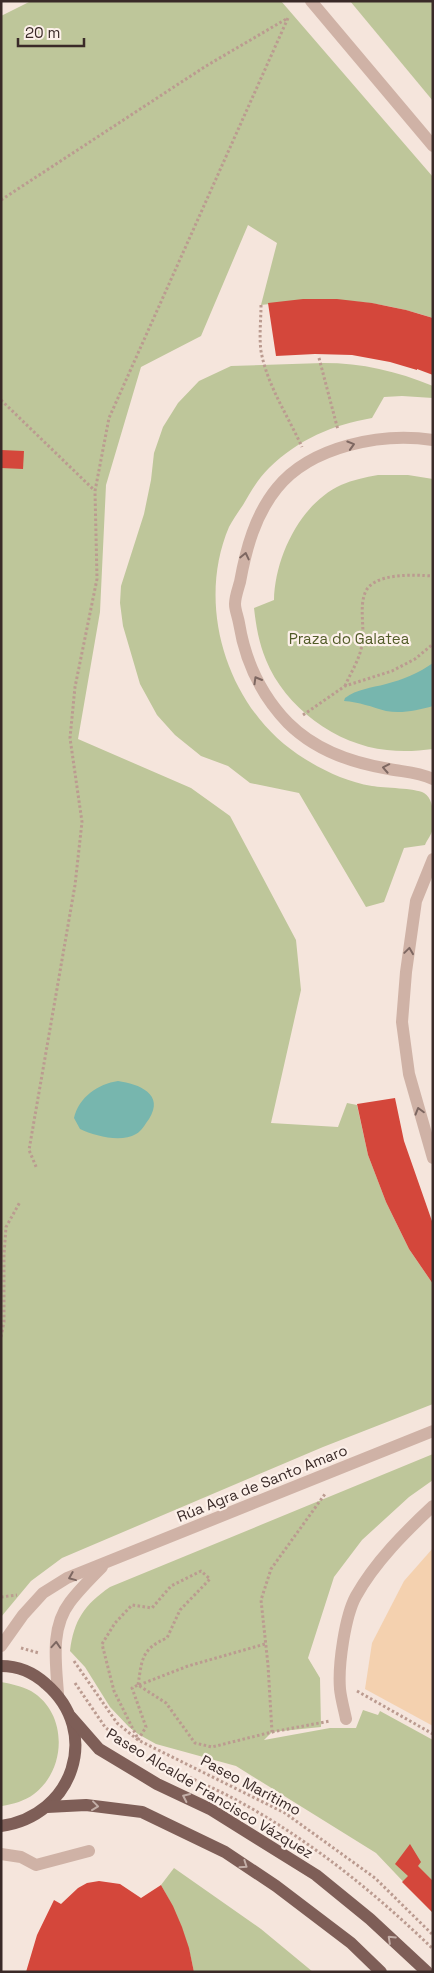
<svg xmlns="http://www.w3.org/2000/svg" width="434" height="1973" viewBox="0 0 434 1973" font-family="'Space Grotesk',sans-serif">
<style>
.green{fill:#bec69a}
.sand{fill:#f4d1af}
.water{fill:#77b6ae}
.building{fill:#d4473b}
.lines{fill:none;stroke-linecap:round;stroke-linejoin:round}
.path{stroke:#bb9b90;stroke-width:3;stroke-dasharray:2.5 2.5;stroke-linecap:butt}
.minor{stroke:#cfb2a6;stroke-width:12}
.major{stroke:#7e5e57;stroke-width:12}
.oneway{stroke:#7d6761}
.oneway2{stroke:#c3aea7}
.labels{text-anchor:middle;dominant-baseline:central;stroke-width:4.5;stroke-linejoin:round;paint-order:stroke}
.park-label{font-size:15px;fill:#515b28;stroke:#fcf0e9}
.street-label{font-size:15px;fill:#3a2a28;stroke:#fcf0e9}
</style>
<rect width="100%" height="100%" fill="#f5e5dc"/>
<g class="green">
<path d="M31,1H281L433,177V318C370,298 325,297 261,305L277,243L248,225L201,336L141,367L106,485L100,612L78,739L191,788L230,816L296,940L301,990L271,1123L338,1127L347,1103L357,1105L368,1155L386,1202L409,1249L433,1284V1404L323,1447L62,1558L31,1581L1,1617V16Z"/>
<path d="M350,1H433V101Z"/>
<path d="M323,363C363,363 396,371 433,386V398L402,396L384,397L372,418C332,425 299,439 269,468C258,479 251,491 243,505C238,512 233,520 229,527C194,609 230,714 305,759C326,772 348,782 372,786C384,788 415,788 424,793C434,799 434,817 433,828C432,834 427,840 425,845L404,848L384,902L366,907L299,793L250,783L228,766L201,756L175,735L157,715L140,684L123,626L120,603L121,586L144,514L151,480L154,453L163,427L178,403L199,381L231,366Z"/>
<path d="M378,475H408L433,479V749C418,751 402,752 387,750C336,745 285,707 266,660C259,643 256,626 254,608L274,600C275,557 300,504 341,485C353,480 365,477 378,475Z"/>
<path d="M433,1454V1480L409,1497L362,1540L334,1577L308,1658L320,1678L321,1727L272,1732L264,1740L330,1728H356L363,1710L378,1715L380,1711L433,1740V1913L376,1853L236,1766L156,1744L138,1734L129,1727L110,1707L85,1667L70,1651C74,1620 84,1605 110,1587Z"/>
<path d="M1,1682C12,1684 21,1686 31,1691C68,1713 67,1769 34,1794C25,1801 13,1804 2,1806Z"/>
<path d="M174,1868L261,1929L313,1972H194C188,1940 177,1913 161,1885Z"/>
</g>
<path class="sand" d="M433,1548V1726L365,1689L372,1643L404,1581Z"/>
<g class="water">
<path d="M433,663V706C418,710 402,714 386,711C372,707 359,702 344,701L345,698C357,689 371,688 386,684C402,680 419,673 433,663Z"/>
<path d="M118,1081C139,1084 165,1094 149,1119C145,1124 142,1131 136,1134C121,1143 95,1136 80,1129L74,1118C79,1097 98,1084 118,1081Z"/>
</g>
<g class="building">
<path d="M303,299H337L372,303L406,310L433,318V375L417,369V370L390,362L352,355L315,354L276,356L268,303Z"/>
<path d="M1,450L24,451L23,469L1,468Z"/>
<path d="M395,1098L404,1141L433,1224V1284L409,1249L386,1202L368,1155L357,1104Z"/>
<path d="M410,1844L421,1862L418,1866L433,1881V1913L402,1882L408,1876L395,1864Z"/>
<path d="M99,1881L120,1884L141,1898L161,1885L173,1906L182,1927L189,1948L194,1972H26L37,1935L54,1900L61,1904L78,1888L87,1883Z"/>
</g>
<g class="lines">
<g class="path">
<path d="M1,200L206,66L288,18L109,418L95,491L97,579L75,687L70,738L82,822L75,885L29,1150L37,1169"/>
<path d="M261,305C261,320 259,336 261,351C267,385 288,416 302,447"/>
<path d="M319,358L338,430"/>
<path d="M1,400L94,490"/>
<path d="M345,686C351,672 360,659 362,644C365,628 359,608 365,593C373,572 415,575 433,576"/>
<path d="M303,715L345,686L392,671L415,659L433,644"/>
<path d="M1,1337L4,1322V1254L6,1227L20,1202"/>
<path d="M1,1597L17,1595"/>
<path d="M21,1648L39,1653"/>
<path d="M74,1661L117,1723L138,1740L285,1813L375,1878L433,1935"/>
<path d="M75,1683L105,1727L119,1739"/>
<path d="M139,1685L188,1666L265,1644"/>
<path d="M357,1691L433,1734"/>
<path d="M272,1732L330,1721"/>
<path d="M137,1737L114,1691L102,1644L115,1623L132,1605L152,1608L171,1586L201,1571L210,1579L180,1610L167,1638C141,1649 142,1660 138,1685"/>
<path d="M138,1740L146,1727L132,1688L138,1685L166,1703L195,1743L212,1747L272,1732L268,1665L261,1600L271,1569L325,1494"/>
<path d="M176,1771C191,1778 206,1785 221,1792C300,1832 370,1888 433,1949"/>
</g>
<g class="minor">
<path d="M311,1L433,146"/>
<path d="M433,440C382,432 311,446 277,488C255,515 246,549 240,582C238,589 235,597 235,604C235,610 238,617 239,623C245,660 261,695 288,723C315,750 352,763 389,769C404,772 418,772 433,779"/>
<path d="M433,859L416,901L406,972L402,1022L409,1074L433,1158"/>
<path d="M1,1646L23,1615L43,1593L67,1578L433,1431"/>
<path d="M58,1694C56,1663 50,1628 70,1602C79,1590 91,1578 102,1567"/>
<path d="M346,1719C344,1709 341,1699 340,1689C338,1665 345,1616 356,1596C375,1562 405,1532 433,1506"/>
<path d="M1,1854L21,1857L36,1865L89,1851"/>
</g>
<g class="major">
<path d="M1,1666C18,1666 34,1673 46,1684C102,1732 73,1816 1,1826"/>
<path d="M71,1717L99,1749L157,1784L210,1809L316,1875L370,1919L427,1972"/>
<path d="M47,1807L86,1805L142,1812L225,1852L276,1886L351,1943L381,1972"/>
</g>
</g>
<defs><path id="oneway-chevron" d="M-2-3.5L2.5 0L-2 3.5" fill="none" stroke-width="1.6" stroke-linecap="round" stroke-linejoin="round" transform="scale(1.25)"/></defs>
<g class="oneway">
<use href="#oneway-chevron" transform="translate(351 445) rotate(-17)"/>
<use href="#oneway-chevron" transform="translate(245 556) rotate(-77)"/>
<use href="#oneway-chevron" transform="translate(257 680) rotate(-120)"/>
<use href="#oneway-chevron" transform="translate(386 768) rotate(-169)"/>
<use href="#oneway-chevron" transform="translate(409 951) rotate(-82)"/>
<use href="#oneway-chevron" transform="translate(419 1111) rotate(-106)"/>
<use href="#oneway-chevron" transform="translate(72 1577) rotate(158)"/>
<use href="#oneway-chevron" transform="translate(56 1645) rotate(-86)"/>
</g>
<g class="oneway2">
<use href="#oneway-chevron" transform="translate(186 1797) rotate(-155)"/>
<use href="#oneway-chevron" transform="translate(95 1806) rotate(7)"/>
<use href="#oneway-chevron" transform="translate(244 1865) rotate(34)"/>
<use href="#oneway-chevron" transform="translate(391 1939) rotate(-137)"/>
</g>
<g class="labels">
<g class="park-label">
<text x="349" y="638">Praza do Galatea</text>
</g>
<g class="street-label">
<text transform="translate(262 1483) rotate(-22)">Rúa Agra de Santo Amaro</text>
<text transform="translate(251 1785) rotate(28)">Paseo Marítimo</text>
<text transform="translate(210 1793) rotate(31)">Paseo Alcalde Francisco Vázquez</text>
</g>
</g>
<rect width="434" height="1973" fill="none" stroke="#3a2a28" stroke-width="5"/>
<path d="M18 38v8h66v-8" fill="none" stroke="#3a2a28" stroke-width="2.5"/>
<text x="25" y="38" font-size="15" fill="#3a2a28" stroke="#fcf0e9" stroke-width="4" paint-order="stroke">20 m</text>
</svg>
